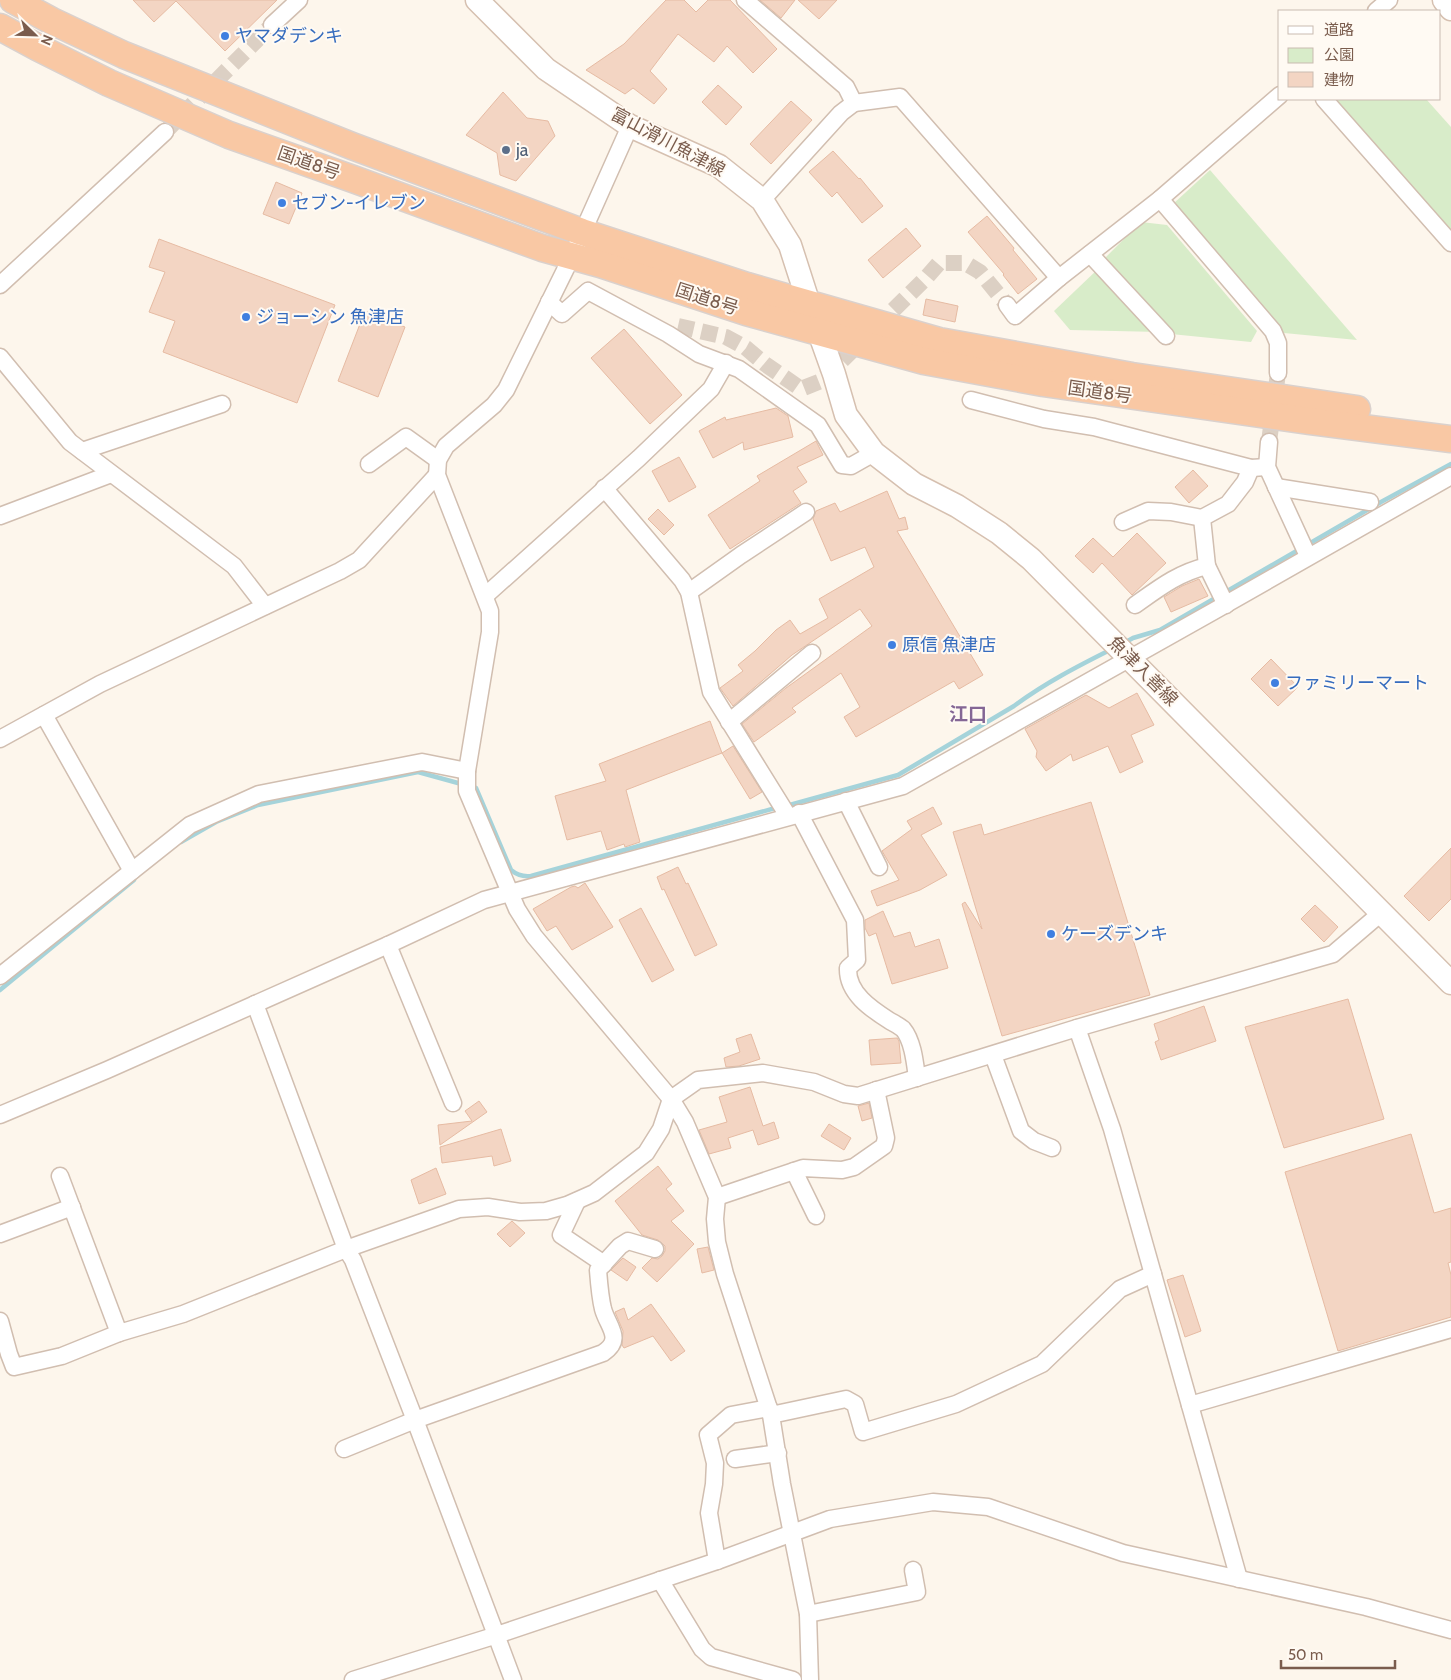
<svg xmlns="http://www.w3.org/2000/svg" width="1451" height="1680" viewBox="0 0 1451 1680" font-family="Cabin,'Noto Sans JP',sans-serif">
<style>
.green{fill:#d8ecc9}
.lines{fill:none;stroke-linecap:round;stroke-linejoin:round}
.stream{stroke:#a5d3da;stroke-width:4.5}
.building{fill:#f3d5c3;stroke:#e6bba3}
.minor-tunnel{stroke:#dcd0c4;stroke-width:16;stroke-dasharray:16 8;stroke-linecap:butt}
.minor-casing{stroke:#d1beb0;stroke-width:19}
.secondary-casing{stroke:#d6c0b0;stroke-width:25}
.trunk-casing{stroke:#dad1cd;stroke-width:29}
.minor{stroke:#fff;stroke-width:16}
.secondary{stroke:#fff;stroke-width:22}
.trunk{stroke:#f9c8a4;stroke-width:26}
.shop-dot{fill:#3f7fe0;stroke:#fffaf3;stroke-width:2}
.service-dot{fill:#5c6f8a;stroke:#fffaf3;stroke-width:2}
.labels{text-anchor:middle;dominant-baseline:central;stroke-width:4;stroke-linejoin:round;paint-order:stroke}
.shop-label{font-size:18px;fill:#366cbe;stroke:#fffaf3;text-anchor:start}
.street-label{font-size:18px;fill:#7a5c4d;stroke:#fffaf3}
.service-label{font-size:18px;fill:#4e5e75;stroke:#fffaf3;text-anchor:start}
.neighbourhood-label{font-size:19px;font-weight:bold;fill:#846695;stroke:#fffaf3}
</style>
<rect width="100%" height="100%" fill="#fdf6ec"/>
<g class="green">
<path d="M1331,99H1426L1451,127V235Z"/>
<path d="M1210,170L1357,340L1284,333L1173,204Z"/>
<path d="M1141,222L1167,225L1257,331L1251,342L1171,334L1105,258Z"/>
<path d="M1098,269L1160,332L1070,330L1054,311Z"/>
</g>
<g class="lines">
<g class="stream">
<path d="M1124,643L1133,638L1160,630L1381,502L1451,464"/>
<path d="M786,806L898,775L1014,706C1045,683 1078,666 1112,649"/>
<path d="M181,842L216,822L258,805L418,772L476,788L511,870C517,875 523,877 531,876L779,807"/>
<path d="M0,990L134,880"/>
</g>
</g>
<g class="building">
<path d="M133,0H277L225,51L176,1L154,22Z"/>
<path d="M666,0H684L696,12L708,0H730L777,49L753,73L727,46L714,62L678,34L650,71L667,89L654,104L633,88L625,94L586,70L624,44Z"/>
<path d="M760,0H795L781,18Z"/>
<path d="M798,0H837L819,19Z"/>
<path d="M718,85L742,107L726,125L702,102Z"/>
<path d="M503,92L527,118L548,121L555,136L516,181L500,175L497,153L466,135Z"/>
<path d="M791,101L812,120L771,164L750,144Z"/>
<path d="M833,151L859,179L860,178L883,206L862,223L837,192L832,197L809,172Z"/>
<path d="M276,182L302,193L289,224L263,214Z"/>
<path d="M987,216L1014,248L1013,250L1037,279L1018,294L1003,275L1004,274L968,232Z"/>
<path d="M906,228L921,246L883,278L868,260Z"/>
<path d="M159,239L335,305L297,403L163,352L175,321L149,312L165,272L149,267Z"/>
<path d="M926,299L958,306L955,322L923,315Z"/>
<path d="M365,311L405,327L378,397L338,381Z"/>
<path d="M624,329L682,395L650,424L591,358Z"/>
<path d="M776,408L788,416L793,437L744,450L743,442L713,458L699,431L725,417L726,420Z"/>
<path d="M816,441L823,455L797,467L807,482L793,491L801,503L730,549L708,515L760,481L757,476Z"/>
<path d="M679,457L696,487L669,502L652,471Z"/>
<path d="M1193,470L1208,486L1189,503L1175,487Z"/>
<path d="M887,491L899,519L905,517L908,529L897,531L983,675L959,689L954,681L856,737L844,717L860,707L841,673L792,708L796,712L754,742L742,724L786,688L872,626L860,609L792,655L733,706L720,688L743,671L738,665L755,651L776,630L790,620L800,634L828,618L819,599L874,567L865,547L831,561L813,519L816,511L835,503L840,512Z"/>
<path d="M658,509L674,525L664,535L648,519Z"/>
<path d="M1137,533L1166,563L1132,595L1102,563L1093,573L1075,556L1093,538L1113,557Z"/>
<path d="M1199,579L1208,596L1171,612L1164,597L1182,586Z"/>
<path d="M1271,659L1298,687L1278,706L1251,679Z"/>
<path d="M1137,693L1154,725L1131,735L1143,762L1120,773L1108,746L1073,761L1071,754L1046,771L1036,757L1037,751L1025,729L1086,695L1109,708Z"/>
<path d="M710,721L722,753L626,790L640,842L625,847L624,844L607,850L601,831L567,840L555,796L606,781L599,764Z"/>
<path d="M733,746L762,792L750,799L722,753Z"/>
<path d="M1091,802L1150,995L1002,1036L962,904L965,902L982,929L953,832L981,824L984,835Z"/>
<path d="M933,807L942,824L921,835L947,875L920,890L877,906L871,891L899,880L882,851L912,829L907,821Z"/>
<path d="M1451,848V899L1429,921L1404,896Z"/>
<path d="M678,867L686,884L688,883L717,945L695,956L664,889L662,890L657,877Z"/>
<path d="M585,883L613,927L572,950L556,926L547,931L533,909L571,887L575,886L578,888Z"/>
<path d="M1315,905L1338,927L1324,942L1301,919Z"/>
<path d="M641,908L674,970L652,982L619,920Z"/>
<path d="M883,911L894,937L910,932L915,947L939,939L948,968L892,984L876,933L869,936L865,928V920Z"/>
<path d="M1348,999L1384,1119L1284,1148L1245,1027Z"/>
<path d="M1204,1006L1216,1041L1161,1060L1155,1042L1159,1040L1154,1024Z"/>
<path d="M751,1034L760,1059L739,1066L726,1067L724,1058L740,1052L736,1039Z"/>
<path d="M897,1038L899,1041L901,1063L871,1065L869,1040Z"/>
<path d="M750,1087L763,1126L774,1122L779,1138L758,1145L753,1130L728,1138L731,1148L709,1154L699,1130L727,1122L719,1097Z"/>
<path d="M479,1101L487,1112L440,1145L438,1125L472,1121L465,1111Z"/>
<path d="M869,1103L872,1118L862,1121L858,1106Z"/>
<path d="M829,1124L851,1138L844,1150L821,1136Z"/>
<path d="M501,1129L511,1161L494,1166L492,1156L442,1163L440,1147Z"/>
<path d="M1411,1134L1434,1213L1451,1208V1262L1448,1263L1451,1275V1317L1338,1351L1285,1172Z"/>
<path d="M658,1166L672,1184L666,1189L684,1211L671,1221L694,1244L657,1282L642,1268L652,1258L658,1259L662,1256L665,1251V1246L658,1240L642,1235L615,1201Z"/>
<path d="M436,1168L446,1194L419,1204L411,1180Z"/>
<path d="M512,1221L525,1233L510,1247L497,1234Z"/>
<path d="M708,1247L714,1270L702,1273L697,1249Z"/>
<path d="M623,1258L636,1267L627,1281L611,1270Z"/>
<path d="M1183,1275L1201,1331L1185,1337L1167,1280Z"/>
<path d="M651,1304L685,1351L671,1361L653,1336L624,1348L622,1345L623,1331L615,1312L624,1308L628,1320Z"/>
</g>
<g class="lines">
<g class="minor-tunnel">
<path d="M165,132L272,25"/>
<path d="M678,326L726,337L746,348L765,364L801,389L821,381L926,278L939,263H965L980,272L1007,305"/>
<path d="M1269,442L1278,373"/>
</g>
<defs>
<g id="minor">
<path d="M745,0L846,87L854,103L841,113L762,200"/>
<path d="M1376,11L1389,0"/>
<path d="M272,25L299,0"/>
<path d="M1324,99L1451,243"/>
<path d="M854,103L900,97L1059,278L1160,199L1280,95"/>
<path d="M630,126L572,256L506,390L494,405L446,446L438,460L437,475L490,611V632L467,771V791L517,909L534,936L671,1099L685,1122L717,1197L715,1219L717,1242L725,1274L771,1415L782,1484L808,1614L810,1680"/>
<path d="M1160,199L1273,331L1278,343V373"/>
<path d="M1090,254L1166,336"/>
<path d="M0,285L165,132"/>
<path d="M549,302L562,314L588,291L668,334L699,354L739,369L818,425L842,465L851,466L874,453"/>
<path d="M1007,305L1015,316L1059,278"/>
<path d="M0,357L70,442L234,566L265,606"/>
<path d="M971,400L1044,419L1094,427L1251,468L1267,467"/>
<path d="M1269,442L1267,467L1308,556"/>
<path d="M82,451L222,404"/>
<path d="M369,464L406,437L438,460"/>
<path d="M1276,487L1370,502"/>
<path d="M604,488L682,580L689,592L711,692L788,816"/>
<path d="M0,516L111,474"/>
<path d="M1123,522L1148,511L1171,512L1202,518"/>
<path d="M1207,566L1226,605"/>
<path d="M689,592L741,555L806,512"/>
<path d="M485,596L639,458L711,389L726,363"/>
<path d="M1135,605C1159,588 1178,573 1207,566L1202,518L1228,504L1245,482L1251,468"/>
<path d="M44,715L132,871"/>
<path d="M729,722L812,653"/>
<path d="M0,739L100,684L340,571L359,560L437,475"/>
<path d="M846,801L879,867"/>
<path d="M799,813L855,920L857,960L848,968C847,993 871,1009 890,1021C894,1023 899,1026 903,1029C913,1041 915,1063 917,1078"/>
<path d="M388,945L453,1103"/>
<path d="M0,976L190,825L259,794L422,762L467,771"/>
<path d="M255,1004L346,1249L353,1260L415,1420L513,1680"/>
<path d="M1077,1028L1112,1129L1239,1579"/>
<path d="M993,1055L1021,1131L1034,1141L1052,1148"/>
<path d="M0,1115L107,1070L388,945L484,900L903,786L1214,611L1451,476"/>
<path d="M60,1176L119,1333"/>
<path d="M717,1197L794,1171"/>
<path d="M577,1201L561,1235L604,1264"/>
<path d="M816,1216L794,1171L803,1168L842,1170L854,1167L884,1146L886,1138L876,1090"/>
<path d="M0,1234L72,1207"/>
<path d="M0,1321L9,1354L14,1367L62,1356L119,1333L183,1314L346,1249L459,1209L488,1207L520,1212L546,1211L567,1205L594,1193L646,1153L661,1129L671,1099L698,1080L763,1073L814,1082L844,1094L858,1096L1077,1028L1333,954L1381,913"/>
<path d="M1190,1405L1451,1329"/>
<path d="M771,1415L846,1399L855,1404L863,1432L956,1404L1042,1364L1120,1289L1153,1274"/>
<path d="M344,1449L415,1420L603,1353C624,1339 608,1327 603,1309C600,1297 599,1283 598,1270L620,1246L628,1241L655,1249"/>
<path d="M735,1459L778,1453"/>
<path d="M717,1561L709,1513L714,1484L715,1463L708,1435L731,1415L769,1408"/>
<path d="M660,1580L702,1649L711,1657L793,1680"/>
<path d="M808,1614L917,1592L913,1570"/>
<path d="M353,1680L497,1635L717,1561L830,1519L933,1502L988,1507L1123,1553L1366,1607L1451,1630"/>
</g>
<g id="secondary">
<path d="M477,0L546,69L630,126L719,166L762,200L790,245L809,304L834,374L846,415L874,453L914,484L957,506L999,533L1031,559L1451,983"/>
<path d="M1444,0L1451,9"/>
</g>
<g id="trunk">
<path d="M13,0L52,21L124,55L352,146L582,232L747,286L939,341L1132,376L1357,409"/>
<path d="M0,27L37,47L109,83L229,135L353,179L542,248L600,264L746,312L924,361L1043,383L1309,421L1451,439"/>
</g>
</defs>
<use href="#minor" class="minor-casing"/>
<use href="#secondary" class="secondary-casing"/>
<use href="#trunk" class="trunk-casing"/>
<use href="#minor" class="minor"/>
<use href="#secondary" class="secondary"/>
<use href="#trunk" class="trunk"/>
</g>
<g class="shop-dot">
<circle cx="225" cy="36" r="5"/>
<circle cx="282" cy="203" r="5"/>
<circle cx="246" cy="317" r="5"/>
<circle cx="892" cy="645" r="5"/>
<circle cx="1275" cy="683" r="5"/>
<circle cx="1051" cy="934" r="5"/>
</g>
<circle class="service-dot" cx="506" cy="150" r="5"/>
<g class="labels">
<g class="shop-label">
<text x="235" y="36">ヤマダデンキ</text>
<text x="292" y="203">セブン-イレブン</text>
<text x="256" y="317">ジョーシン 魚津店</text>
<text x="902" y="645">原信 魚津店</text>
<text x="1285" y="683">ファミリーマート</text>
<text x="1061" y="934">ケーズデンキ</text>
</g>
<g class="street-label">
<text transform="translate(668 142) rotate(28)">富山滑川魚津線</text>
<text transform="translate(309 163) rotate(19)">国道8号</text>
<text transform="translate(707 299) rotate(18)">国道8号</text>
<text transform="translate(1100 392) rotate(8)">国道8号</text>
<text transform="translate(1143 671) rotate(45)">魚津入善線</text>
</g>
<g class="service-label">
<text x="516" y="150">ja</text>
</g>
<g class="neighbourhood-label">
<text x="968" y="714">江口</text>
</g>
</g>
<rect x="1278" y="10" width="162" height="90" fill="#fffaf3" stroke="#cabbb1"/>
<rect x="1288" y="26" width="25" height="8" fill="#ffffff" stroke="#cabbb1"/>
<text x="1324" y="35" font-size="15" fill="#7a5c4d">道路</text>
<rect x="1288" y="48" width="25" height="15" fill="#d8ecc9" stroke="#cabbb1"/>
<text x="1324" y="60" font-size="15" fill="#7a5c4d">公園</text>
<rect x="1288" y="72" width="25" height="15" fill="#f3d5c3" stroke="#cabbb1"/>
<text x="1324" y="85" font-size="15" fill="#7a5c4d">建物</text>
<g transform="translate(35 35) rotate(113)" stroke="#fffaf3" stroke-width="4" paint-order="stroke">
<path d="M0-4L9 19L0 12L-9 19Z" fill="#7a5c4d"/>
<text y="-8" font-size="14" font-weight="bold" text-anchor="middle" fill="#7a5c4d">N</text>
</g>
<path d="M1281 1660v8h114v-8" fill="none" stroke="#7a5c4d" stroke-width="2.5"/>
<text x="1288" y="1660" font-size="15" fill="#7a5c4d" stroke="#fffaf3" stroke-width="4" paint-order="stroke">50 m</text>
</svg>
